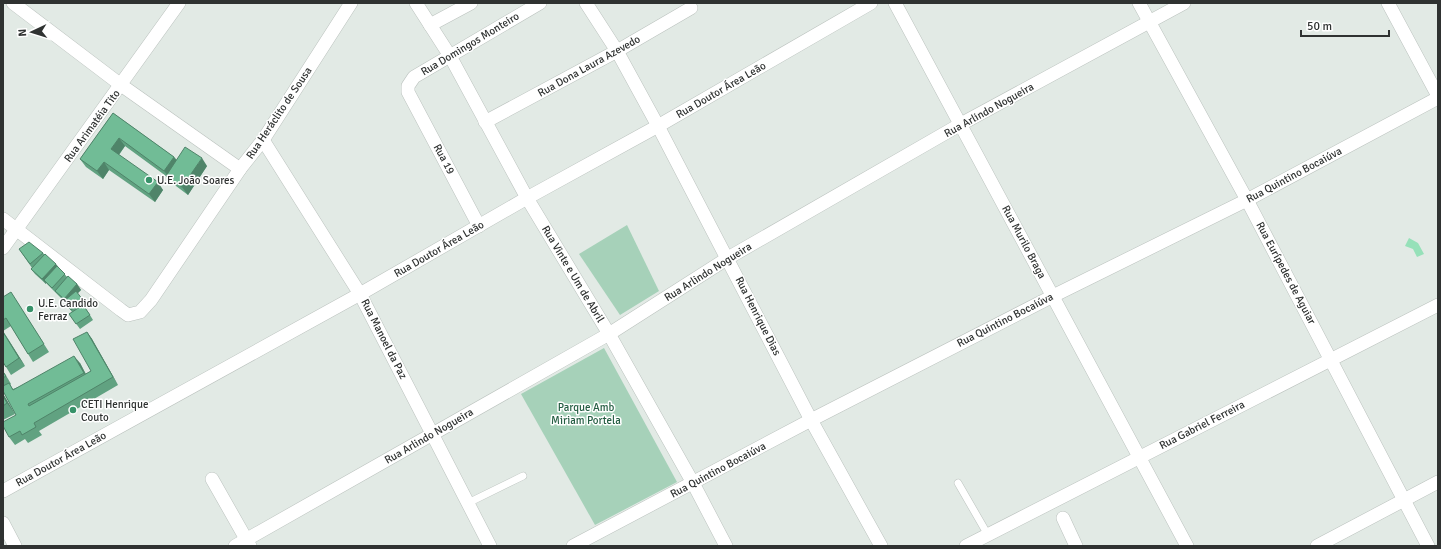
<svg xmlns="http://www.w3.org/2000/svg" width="1441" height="549" viewBox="0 0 1441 549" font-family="Signika,sans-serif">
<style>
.green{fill:#a6d1b9}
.water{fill:#96e1b9}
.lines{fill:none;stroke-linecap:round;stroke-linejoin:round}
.service-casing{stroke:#bbc2be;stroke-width:8}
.minor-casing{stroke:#bbc2be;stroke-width:14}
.service{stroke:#fff;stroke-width:7}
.minor{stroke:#fff;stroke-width:13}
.wall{fill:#61a281}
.shaded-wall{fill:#4f8469}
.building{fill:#71bc96;stroke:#4f8469}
.poi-dot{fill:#379269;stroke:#fff;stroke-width:1.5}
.labels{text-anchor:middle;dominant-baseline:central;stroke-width:3;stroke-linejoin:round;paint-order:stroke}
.street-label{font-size:11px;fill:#2f3231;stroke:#fff}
.poi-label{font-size:11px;fill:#2f3231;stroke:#fff;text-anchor:start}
.park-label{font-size:11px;fill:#245d42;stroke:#fff}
</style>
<rect width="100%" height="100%" fill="#e2eae5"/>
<g class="green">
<path d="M627,225L659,291L620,315L579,254Z"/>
<path d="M604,348L677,482L595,525L521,394Z"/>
</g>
<path class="water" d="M1409,238L1418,243L1424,254L1417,257L1413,249L1405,246Z"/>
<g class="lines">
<defs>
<g id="service">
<path d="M958,483L988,535"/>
<path d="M468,503L523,476"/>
</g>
<g id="minor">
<path d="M13,3L121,85L240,169"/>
<path d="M416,3L450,56L527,198L609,334L693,483L726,546"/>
<path d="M586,3L617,51L658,126L811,420L881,546"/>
<path d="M895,3L1187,546"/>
<path d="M1139,3L1247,200L1428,546"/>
<path d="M1388,3L1438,96"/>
<path d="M430,25L471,3"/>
<path d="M485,122L617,51L691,8"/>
<path d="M263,140L360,294L490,546"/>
<path d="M3,219L121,310L128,315L140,312L151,300L240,169L263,140L351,3"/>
<path d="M479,226L408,92V86L414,77L540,3"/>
<path d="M3,248L179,3"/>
<path d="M212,479L250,546"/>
<path d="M3,491L360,294L527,198L658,126L871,3"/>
<path d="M1063,518L1076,546"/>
<path d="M3,523L15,546"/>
<path d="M235,546L609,334L728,258L961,124L1184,3"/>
<path d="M573,546L811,420L1053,296L1247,200L1438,98"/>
<path d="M966,546L1438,305"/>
<path d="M1317,546L1438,482"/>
</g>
</defs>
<use href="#service" class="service-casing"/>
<use href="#minor" class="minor-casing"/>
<use href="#service" class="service"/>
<use href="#minor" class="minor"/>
</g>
<g class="wall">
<path d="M113,113L174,157L177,160L207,166L188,195L172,183L166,176L125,146L119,155L163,190L155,202L109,170L103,179L86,167L80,159Z"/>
<path d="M19,249L43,253L60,269L67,277L77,284L81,290L77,293L87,305L85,307L93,320L80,329L69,314L72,312L64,301L46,283V284L35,274L31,269L32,268Z"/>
<path d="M3,297L16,300L49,352L33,362L11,326L3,331L25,366L11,375L3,362Z"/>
<path d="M87,332L92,339L118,385L39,431L42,435L28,443L25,439L15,445L9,437L16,415L3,391V371L11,384L10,385L13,389L80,363L86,374L91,371Z"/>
<path d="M3,394L15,414L3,420Z"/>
</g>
<g class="shaded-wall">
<path d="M119,138L125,146L117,157L111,149Z"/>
<path d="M174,157L180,165L170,178L164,171Z"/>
<path d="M202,158L207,166L188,195L182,187Z"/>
<path d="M104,162L109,170L103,179L97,171Z"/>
<path d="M158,182L163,190L155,202L149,194Z"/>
<path d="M56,264L60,269L44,280L46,283V284L42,279Z"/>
<path d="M77,284L81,290L68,304L64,299Z"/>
<path d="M3,331L25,366L19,358Z"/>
<path d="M87,332L92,339L118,385L113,377Z"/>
<path d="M74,356L80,363L89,381L84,373Z"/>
<path d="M3,371L11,384L3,372Z"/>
<path d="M3,394L5,397L15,414L7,403L3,396Z"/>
</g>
<g class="building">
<path d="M113,113L174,157L164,171L119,138L111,149L158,182L149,194L104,162L97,171L80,159Z"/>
<path d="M185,147L202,158L182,187L166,176Z"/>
<path d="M29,242L43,253L30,264L19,249Z"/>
<path d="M45,254L56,264L42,279L31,269Z"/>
<path d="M57,266L65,274L52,288L44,280Z"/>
<path d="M68,276L77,284L64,299L55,291Z"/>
<path d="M76,291L83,300L71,310L64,301Z"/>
<path d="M11,292L44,344L28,354L6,318L3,320V297Z"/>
<path d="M83,305L90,315L76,324L69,314Z"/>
<path d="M3,332L19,358L6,367L3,362Z"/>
<path d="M87,332L113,377L34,423L36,427L22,435L20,431L9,437L3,426V422L16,415L3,391V386L9,383L13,390L74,356L84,373L28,404L29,406L91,371L73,339Z"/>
<path d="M3,372L6,376L3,378Z"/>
<path d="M3,396L7,403L3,406Z"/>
</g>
<g class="poi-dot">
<circle cx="149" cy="180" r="4"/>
<circle cx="30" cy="309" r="4"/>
<circle cx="73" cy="410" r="4"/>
</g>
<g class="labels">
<g class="street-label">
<text transform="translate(470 44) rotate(-31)">Rua Domingos Monteiro</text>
<text transform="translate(589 66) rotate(-29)">Rua Dona Laura Azevedo</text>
<text transform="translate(721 90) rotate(-30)">Rua Doutor Área Leão</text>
<text transform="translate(989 110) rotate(-29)">Rua Arlindo Nogueira</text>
<text transform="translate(279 113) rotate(-56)">Rua Heráclito de Sousa</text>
<text transform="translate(92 126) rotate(-54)">Rua Arimatéia Tito</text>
<text transform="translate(444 159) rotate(62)">Rua 19</text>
<text transform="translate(1294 175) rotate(-28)">Rua Quintino Bocaiúva</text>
<text transform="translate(1024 242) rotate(62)">Rua Murilo Braga</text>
<text transform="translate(439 249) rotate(-30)">Rua Doutor Área Leão</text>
<text transform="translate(708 272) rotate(-32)">Rua Arlindo Nogueira</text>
<text transform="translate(1286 273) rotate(62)">Rua Eurípedes de Aguiar</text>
<text transform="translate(573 274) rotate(59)">Rua Vinte e Um de Abril</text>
<text transform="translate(758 316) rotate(63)">Rua Henrique Dias</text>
<text transform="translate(1005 320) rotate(-27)">Rua Quintino Bocaiúva</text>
<text transform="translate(384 339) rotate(63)">Rua Manoel da Paz</text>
<text transform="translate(1202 425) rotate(-27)">Rua Gabriel Ferreira</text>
<text transform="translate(429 436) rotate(-30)">Rua Arlindo Nogueira</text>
<text transform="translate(61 459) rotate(-29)">Rua Doutor Área Leão</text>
<text transform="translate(718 470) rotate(-28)">Rua Quintino Bocaiúva</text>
</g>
<g class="poi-label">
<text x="157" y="180">U.E. João Soares</text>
<text x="38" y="303">U.E. Candido<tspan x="38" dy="13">Ferraz</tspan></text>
<text x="81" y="404">CETI Henrique<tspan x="81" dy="13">Couto</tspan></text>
</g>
<g class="park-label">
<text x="586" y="407">Parque Amb<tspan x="586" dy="13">Miriam Portela</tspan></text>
</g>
</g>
<rect width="1441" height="549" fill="none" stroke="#2f3231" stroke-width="8"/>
<g transform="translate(32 32) rotate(266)" stroke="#ffffff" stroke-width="3" paint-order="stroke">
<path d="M0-3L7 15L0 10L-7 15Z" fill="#2f3231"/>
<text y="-6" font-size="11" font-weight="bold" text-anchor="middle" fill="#2f3231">N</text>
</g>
<path d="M1301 30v6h88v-6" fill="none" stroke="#2f3231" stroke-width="2"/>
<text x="1307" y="30" font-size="12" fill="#2f3231" stroke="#ffffff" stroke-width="3" paint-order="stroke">50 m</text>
</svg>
